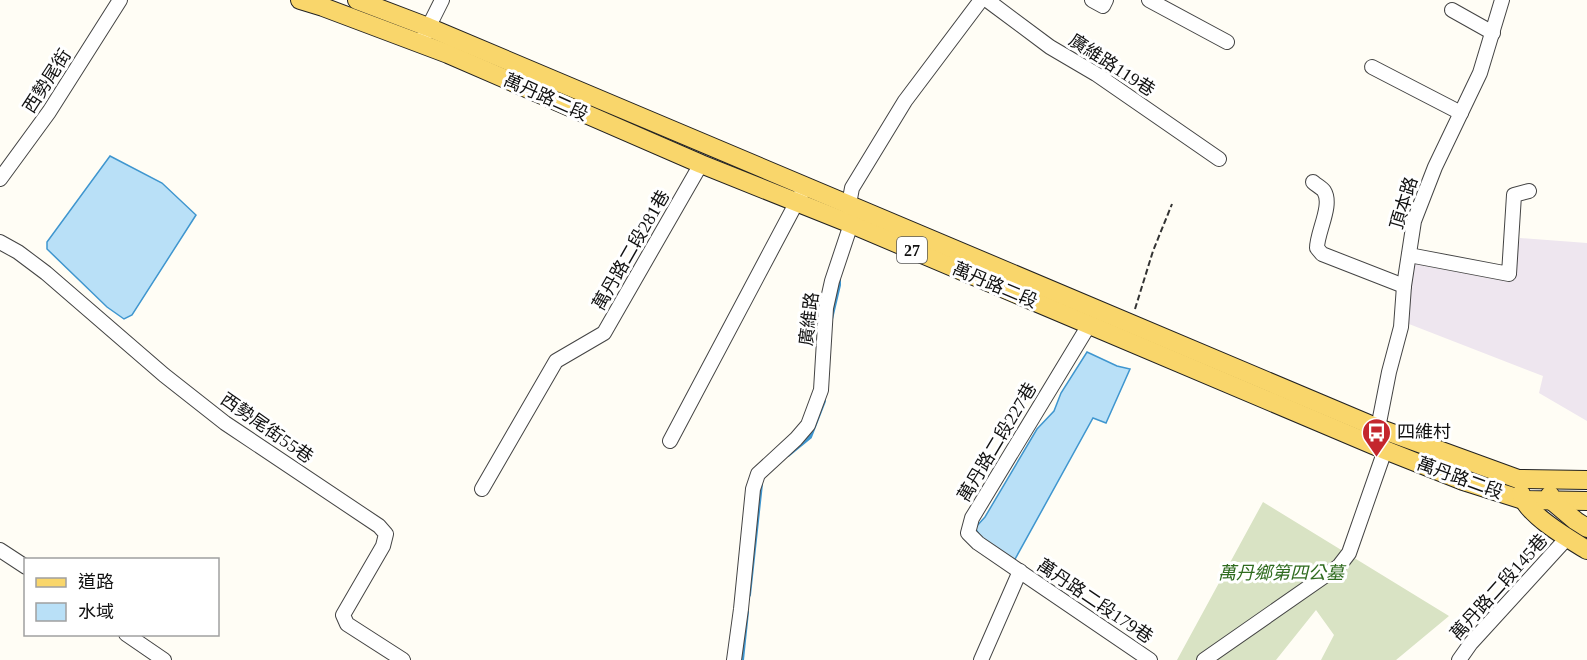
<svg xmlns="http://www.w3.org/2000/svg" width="1587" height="660" viewBox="0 0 1587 660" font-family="'Times New Roman','Noto Sans TC',serif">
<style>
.industrial{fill:#eee6ef}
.cemetery{fill:#d9e3c4}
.water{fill:#b9e0f7;stroke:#3f96cf;stroke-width:1.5}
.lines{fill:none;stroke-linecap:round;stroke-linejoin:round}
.stream{stroke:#3f96cf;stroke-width:4}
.minor-casing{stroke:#444;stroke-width:16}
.major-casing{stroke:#222;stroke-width:20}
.path{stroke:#333;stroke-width:2;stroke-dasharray:6 3;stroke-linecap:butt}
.minor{stroke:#fff;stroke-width:14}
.major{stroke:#f9d66b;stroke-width:18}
.labels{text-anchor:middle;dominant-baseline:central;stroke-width:6;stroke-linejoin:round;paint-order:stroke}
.shield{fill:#fff;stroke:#585858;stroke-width:1.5}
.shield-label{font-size:16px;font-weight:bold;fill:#111}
.street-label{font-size:18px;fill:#111;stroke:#fff}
.poi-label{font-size:18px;fill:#111;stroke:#fff;text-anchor:start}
.park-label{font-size:18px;font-style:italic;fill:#2f6b1f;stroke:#fff}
</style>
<rect width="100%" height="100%" fill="#fffdf5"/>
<path class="industrial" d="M1520,238L1587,243V421L1539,393L1543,376L1409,324L1411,263L1510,282Z"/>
<path class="cemetery" d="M1263,502L1449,616L1396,660H1321L1334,635L1316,610L1276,660H1177Z"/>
<g class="water">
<path d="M110,156L162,183L196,215L132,315L124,319L107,307L47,249V242Z"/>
<path d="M1087,352L1117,366L1130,369L1106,423L1093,418L1014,561L982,539L975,528L985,517L1037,429L1054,411L1061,393Z"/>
</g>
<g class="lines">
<g class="stream">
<path d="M831,319L839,285V276"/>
<path d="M788,455L810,437L824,401"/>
<path d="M749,595L761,484"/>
<path d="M742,660L747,612"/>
</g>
<defs>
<g id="minor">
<path d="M987,0L1050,47L1096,74L1219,159"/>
<path d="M1092,0L1103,6L1106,0"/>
<path d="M1149,0L1227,42"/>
<path d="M1452,10L1493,33"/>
<path d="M424,36L442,0"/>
<path d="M1372,67L1461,113"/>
<path d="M0,179L49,112L120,0"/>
<path d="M1313,182C1316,185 1322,188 1324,191C1333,205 1317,232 1317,248L1322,254L1404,286"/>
<path d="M0,242L18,252L46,273L164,375L225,423L379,526L386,534L383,546L343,615L347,624L403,660"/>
<path d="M1409,255L1509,274L1514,195L1529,191"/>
<path d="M1089,325L972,518L968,533L978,543L1150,660"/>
<path d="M1378,428L1389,372L1401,327L1404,286L1414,221L1435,167L1480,73L1502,0"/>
<path d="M670,441L801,194"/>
<path d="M482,489L556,361L604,333L701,164"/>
<path d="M0,550L26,567"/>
<path d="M126,634L164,660"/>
<path d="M734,660L741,609L753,489L758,474L796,439L808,425L821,390L826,308L832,281L851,224L849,204L852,188L905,101L981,0"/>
<path d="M981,660L1020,571"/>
<path d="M1204,660L1339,566L1349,553L1385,450"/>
<path d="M1459,660L1471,643L1567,538"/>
</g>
<g id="major">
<path d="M300,0L323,7L448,54L701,164L851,224L1385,450L1463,481L1523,500L1587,501"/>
<path d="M357,0L428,27L1378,428L1518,479L1587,480"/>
<path d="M1521,494C1527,515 1569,539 1587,550"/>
<path d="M1550,495L1551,500L1576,521L1587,528"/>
</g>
</defs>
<use href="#minor" class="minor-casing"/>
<use href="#major" class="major-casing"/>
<path class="path" d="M1135,309L1153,251L1172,204"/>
<use href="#minor" class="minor"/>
<use href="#major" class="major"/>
</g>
<defs>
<symbol id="bus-pin" viewBox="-11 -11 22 30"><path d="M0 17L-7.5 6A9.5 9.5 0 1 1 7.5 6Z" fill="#c4262e" stroke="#fff"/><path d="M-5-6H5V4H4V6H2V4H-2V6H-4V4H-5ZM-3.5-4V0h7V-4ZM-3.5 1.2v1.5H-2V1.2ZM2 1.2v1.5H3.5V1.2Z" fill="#fff"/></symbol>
</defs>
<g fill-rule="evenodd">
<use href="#bus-pin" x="1360" y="416" width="33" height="45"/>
</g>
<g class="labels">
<rect class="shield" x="897" y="237" width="30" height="26" rx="4.5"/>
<g class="shield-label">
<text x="912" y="250">27</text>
</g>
<g class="street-label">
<text transform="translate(1112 65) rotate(33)">廣維路119巷</text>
<text transform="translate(47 81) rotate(-57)">西勢尾街</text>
<text transform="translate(546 97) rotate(24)">萬丹路二段</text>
<text transform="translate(1404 203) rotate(-73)">頂本路</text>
<text transform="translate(631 250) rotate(-60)">萬丹路二段281巷</text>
<text transform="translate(995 285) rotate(23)">萬丹路二段</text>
<text transform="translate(809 319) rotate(-83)">廣維路</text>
<text transform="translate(267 428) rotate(35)">西勢尾街55巷</text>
<text transform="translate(997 442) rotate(-59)">萬丹路二段227巷</text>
<text transform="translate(1460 478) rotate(20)">萬丹路二段</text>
<text transform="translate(1499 587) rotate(-48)">萬丹路二段145巷</text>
<text transform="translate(1095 601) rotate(34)">萬丹路二段179巷</text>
</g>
<g class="poi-label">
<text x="1397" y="432">四維村</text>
</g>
<g class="park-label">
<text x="1281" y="573">萬丹鄉第四公墓</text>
</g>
</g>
<rect x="24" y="558" width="195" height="78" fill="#ffffff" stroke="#a0a0a0" stroke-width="1.5"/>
<rect x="36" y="578" width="30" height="9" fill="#f9d66b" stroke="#a0a0a0" stroke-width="1.5"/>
<text x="78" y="588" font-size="18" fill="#111111">道路</text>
<rect x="36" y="603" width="30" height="18" fill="#b9e0f7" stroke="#a0a0a0" stroke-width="1.5"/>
<text x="78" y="618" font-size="18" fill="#111111">水域</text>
</svg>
